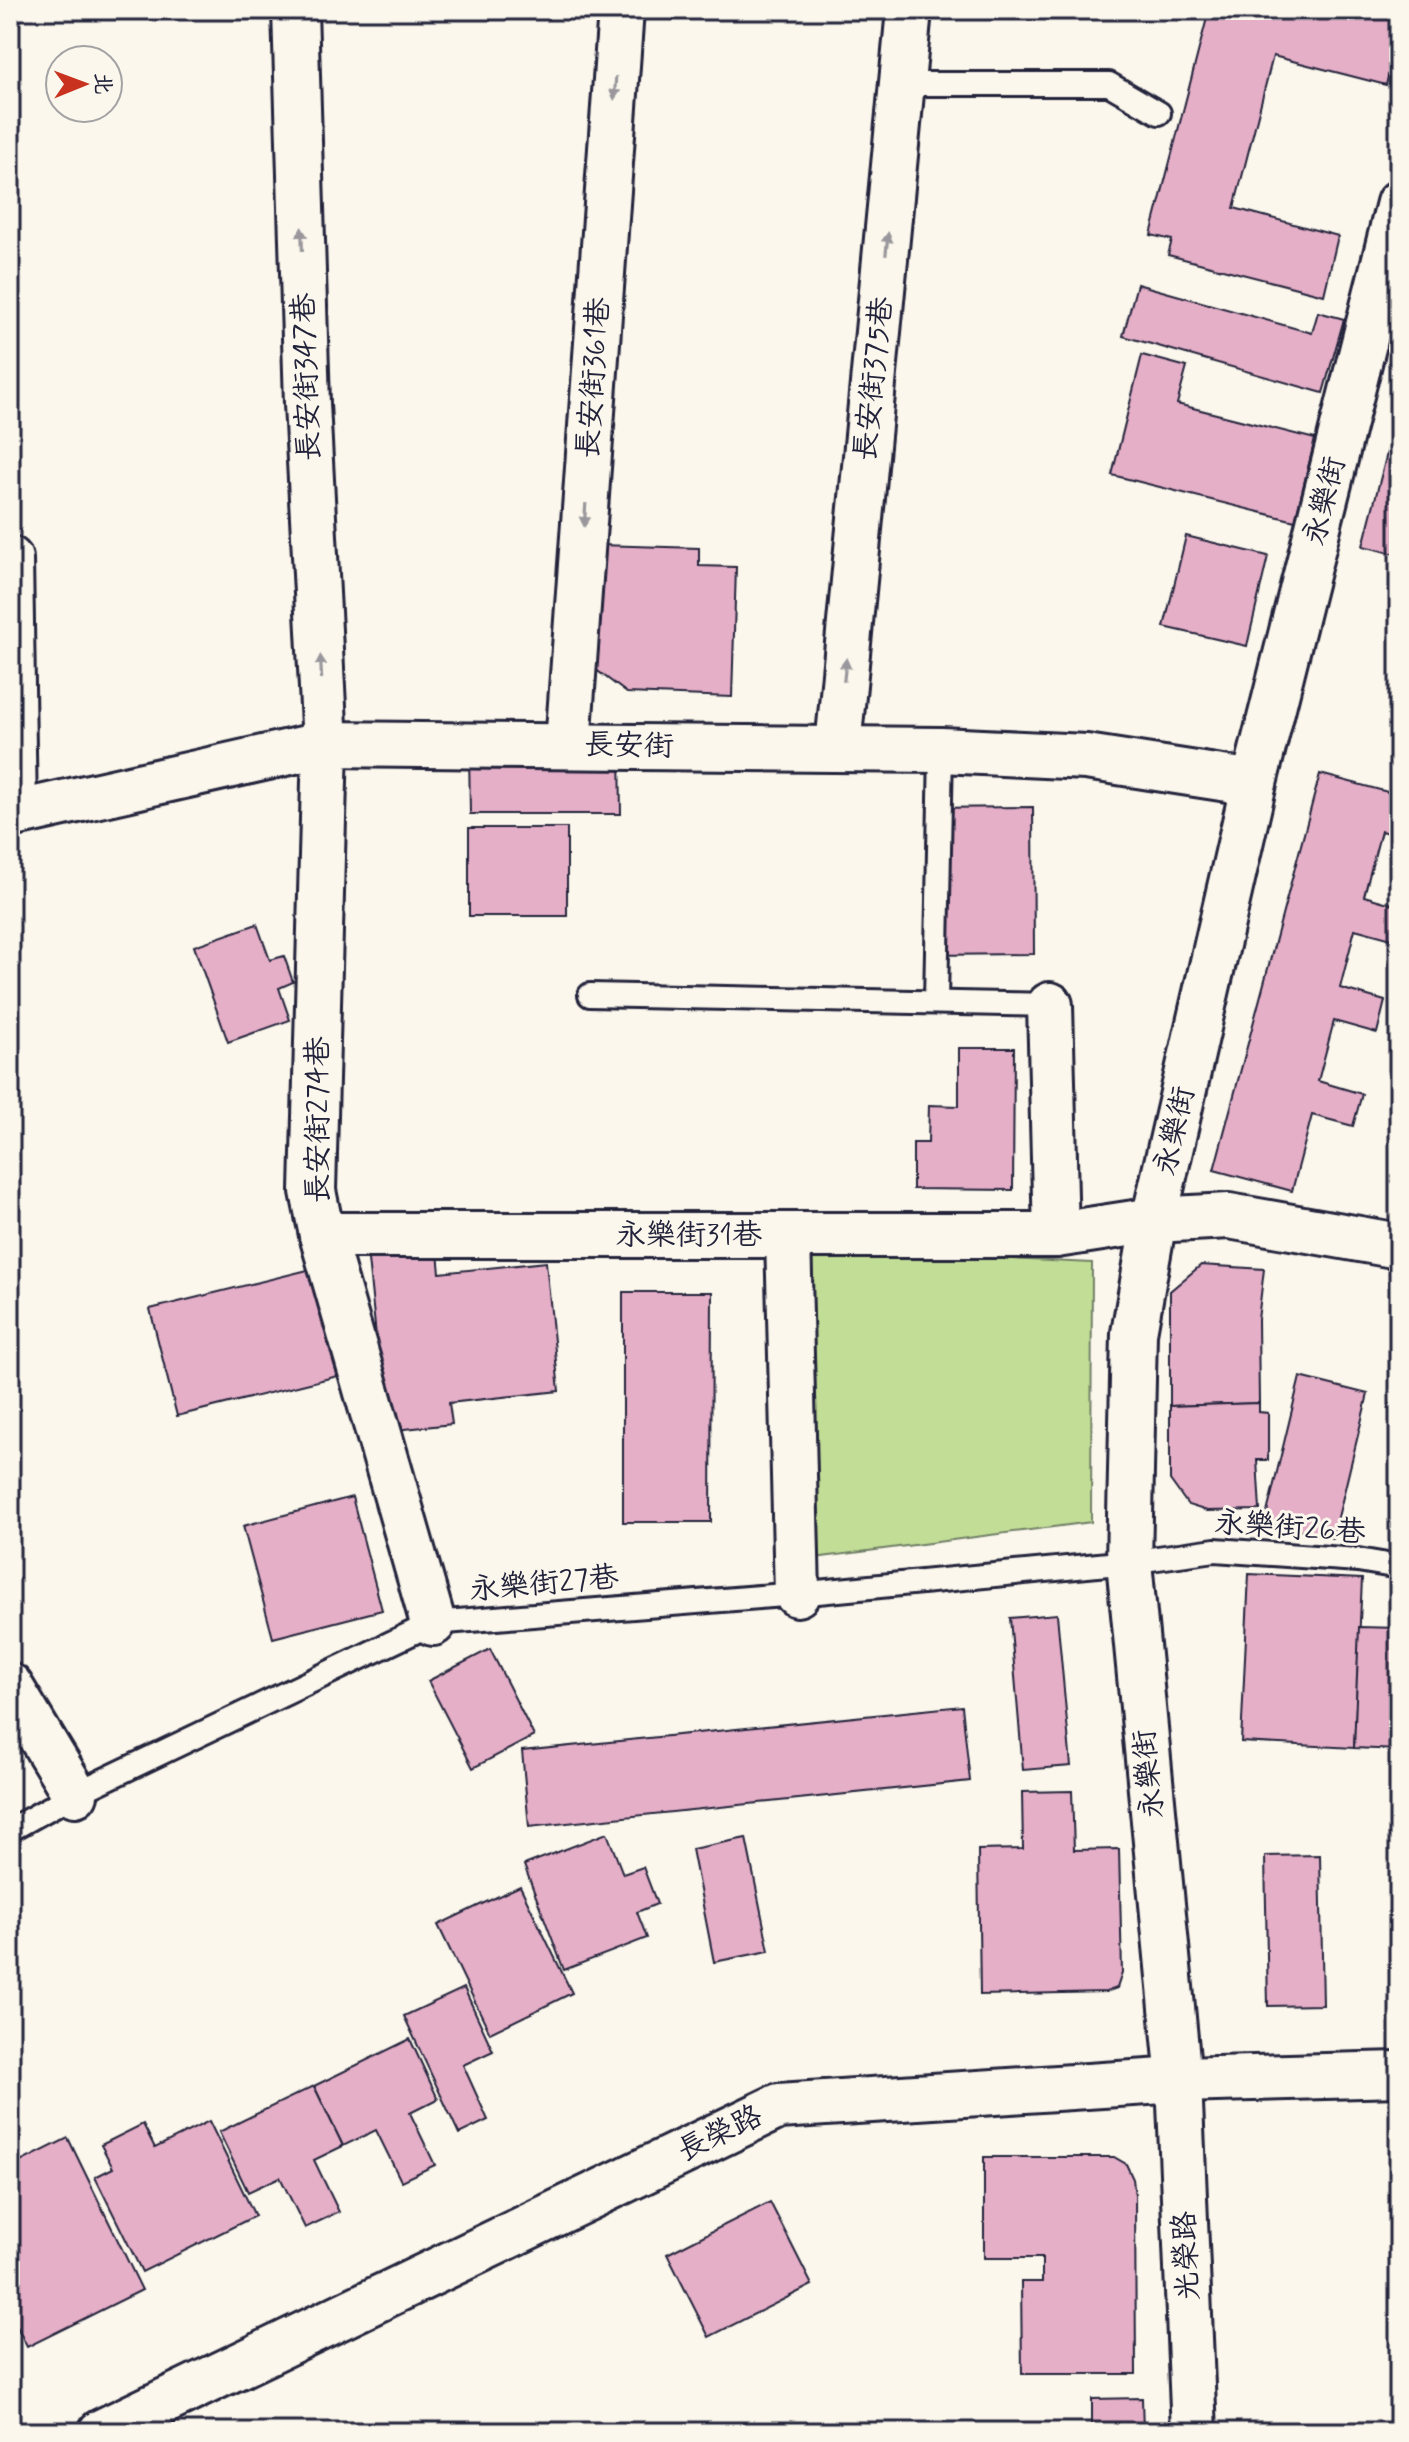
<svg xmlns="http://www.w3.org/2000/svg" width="1409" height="2442" viewBox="0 0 1409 2442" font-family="Mynerve,'LXGW WenKai TC',sans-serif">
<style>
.green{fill:#c2de96;stroke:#728068;stroke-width:2}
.building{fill:#e5afc7;stroke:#22223b;stroke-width:2}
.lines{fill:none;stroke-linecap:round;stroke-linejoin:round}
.lane-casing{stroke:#22223b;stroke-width:28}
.street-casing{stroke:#22223b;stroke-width:50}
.secondary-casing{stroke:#22223b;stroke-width:50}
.lane{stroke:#fbf7ec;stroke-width:22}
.street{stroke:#fbf7ec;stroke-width:44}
.secondary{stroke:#fbf7ec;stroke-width:44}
.oneway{fill:#99979c}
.labels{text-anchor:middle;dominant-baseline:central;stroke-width:6;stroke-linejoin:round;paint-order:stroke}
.street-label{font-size:30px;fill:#22223b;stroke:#fbf7ec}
</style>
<rect width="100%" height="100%" fill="#fbf7ec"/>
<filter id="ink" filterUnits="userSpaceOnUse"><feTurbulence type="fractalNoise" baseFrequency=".0125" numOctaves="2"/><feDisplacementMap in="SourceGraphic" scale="16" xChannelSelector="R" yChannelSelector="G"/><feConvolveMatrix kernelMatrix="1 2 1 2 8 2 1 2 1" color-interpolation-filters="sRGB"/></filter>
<g filter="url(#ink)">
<path class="green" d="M803,1249L1092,1263L1091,1522L814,1558Z"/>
<g class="building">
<path d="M1209,10H1375L1399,16V32L1386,85L1273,56L1234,208L1338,236L1324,295L1168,255L1172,240L1151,235Z"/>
<path d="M1137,284L1312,333L1318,312L1344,319L1323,393L1123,336Z"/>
<path d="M1142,355L1187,367L1177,404L1315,439L1295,521L1112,475Z"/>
<path d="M1395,422L1399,423V555L1363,546Z"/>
<path d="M1186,536L1268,556L1247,646L1164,627Z"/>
<path d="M599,545L699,548V566L736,567L732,697L627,693L595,669Z"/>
<path d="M469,749H620L621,814H470Z"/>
<path d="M1320,774L1399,795V836L1381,831L1364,896L1399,906V941L1355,929L1340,988L1385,1001L1377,1033L1334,1021L1318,1081L1362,1094L1353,1126L1312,1115L1292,1191L1214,1170Z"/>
<path d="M1033,807L1034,954L928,955L927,808Z"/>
<rect x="469" y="828" width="98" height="88"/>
<path d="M257,924L270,960L284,956L293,982L279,988L290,1020L228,1042L194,946Z"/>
<path d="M959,1048H1014L1013,1190L913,1189V1143H928L929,1105L959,1106Z"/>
<path d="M437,1243L440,1273L546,1262L559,1391L449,1403L452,1424L386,1431L367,1250Z"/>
<path d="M332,1264L358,1371L177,1416L150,1309Z"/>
<path d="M1201,1265L1264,1269L1258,1320L1259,1403L1170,1406V1291Z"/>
<path d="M623,1292H712L711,1522H623Z"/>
<path d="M1300,1377L1368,1394L1333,1538L1265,1521Z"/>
<path d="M1259,1403V1412L1268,1413V1460H1257L1260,1510L1207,1511L1188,1505L1170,1480V1406Z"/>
<path d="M352,1497L382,1610L273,1638L243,1526Z"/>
<path d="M1249,1574L1362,1579L1354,1748L1241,1742Z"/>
<path d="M1057,1614L1071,1766L1023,1770L1010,1618Z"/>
<path d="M1359,1627L1399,1628V1750L1354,1748Z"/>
<path d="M490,1649L534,1736L473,1768L428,1681Z"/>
<path d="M962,1706L970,1781L529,1827L522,1751Z"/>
<path d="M1072,1791L1074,1850L1119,1849L1122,1973L1117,1988L1106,1992L980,1995L978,1850L1023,1849L1022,1792Z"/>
<path d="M607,1833L623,1874L643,1867L657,1904L637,1912L647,1938L564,1970L524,1865Z"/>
<path d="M746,1838L769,1951L714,1962L692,1849Z"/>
<path d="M1320,1855L1323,2005L1268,2006L1265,1856Z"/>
<path d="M520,1886L572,1993L490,2033L438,1925Z"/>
<path d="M464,1988L493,2051L463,2065L488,2120L459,2134L404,2016Z"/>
<path d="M410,2039L438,2099L410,2113L435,2165L401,2181L376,2130L343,2146L314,2086Z"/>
<path d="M314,2086L343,2146L314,2160L339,2212L305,2228L280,2177L248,2192L219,2132Z"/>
<path d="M209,2121L255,2216L142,2272L95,2177L113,2168L101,2145L143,2124L155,2148Z"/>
<path d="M68,2138L142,2290L27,2347L10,2312V2167Z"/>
<path d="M984,2157H1114L1126,2164L1133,2179L1135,2195L1136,2374H1022L1021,2282H1042V2258H984Z"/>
<path d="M770,2202L812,2285L709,2337L667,2254Z"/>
<path d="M1142,2398L1143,2432H1092V2399Z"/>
</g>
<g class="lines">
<defs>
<g id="lane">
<path d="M903,84H1109L1159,113"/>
<path d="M590,995L1050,1005"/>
<path d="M936,1001L941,750"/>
<path d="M10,1830L75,1794L433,1623L797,1594L1129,1562L1215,1550L1358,1560L1399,1567"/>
</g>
<g id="street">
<path d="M295,10L307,404L325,744L313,1191L322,1235L433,1623"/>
<path d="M10,559L14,814"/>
<path d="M568,745L621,10"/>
<path d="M838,747L909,10"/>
<path d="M10,815L325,744L941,750L1086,757L1254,783"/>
<path d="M1050,1005L1056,1235"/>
<path d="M322,1235H1056L1154,1220L1229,1216L1399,1246"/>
<path d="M788,1236L797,1594"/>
<path d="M10,1686L75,1794"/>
</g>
<g id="secondary">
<path d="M101,2432L779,2106L1179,2080L1399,2074"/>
<path d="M1194,2432L1179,2080L1129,1562L1134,1333L1154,1220L1254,783L1399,203"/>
</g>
</defs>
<use href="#lane" class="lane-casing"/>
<use href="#street" class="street-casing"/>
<use href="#secondary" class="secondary-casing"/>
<use href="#lane" class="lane"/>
<use href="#street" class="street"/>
<use href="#secondary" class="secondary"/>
</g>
<defs><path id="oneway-solid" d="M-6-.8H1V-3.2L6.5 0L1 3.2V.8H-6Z" transform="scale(2)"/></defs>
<g class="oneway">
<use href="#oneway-solid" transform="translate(615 88) rotate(94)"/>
<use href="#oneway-solid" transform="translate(302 239) rotate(-92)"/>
<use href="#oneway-solid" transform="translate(887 244) rotate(-84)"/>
<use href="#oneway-solid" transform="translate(585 515) rotate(94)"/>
<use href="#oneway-solid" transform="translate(321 667) rotate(-93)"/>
<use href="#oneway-solid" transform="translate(845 670) rotate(-84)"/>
</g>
</g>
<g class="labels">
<g class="street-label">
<text transform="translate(307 377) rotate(-92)">長安街347巷</text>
<text transform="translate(594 378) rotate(-86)">長安街361巷</text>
<text transform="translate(874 379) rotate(-84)">長安街375巷</text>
<text transform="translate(1325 501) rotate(-76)">永樂街</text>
<text transform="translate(629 746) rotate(1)">長安街</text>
<text transform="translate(318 1120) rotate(-90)">長安街274巷</text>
<text transform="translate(1175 1131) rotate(-77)">永樂街</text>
<text x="689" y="1235">永樂街31巷</text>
<text transform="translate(1290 1528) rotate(4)">永樂街26巷</text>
<text transform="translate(544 1584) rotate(-5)">永樂街27巷</text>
<text transform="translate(1149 1774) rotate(-96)">永樂街</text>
<text transform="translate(720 2134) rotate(-26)">長榮路</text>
<text transform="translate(1187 2256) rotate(-93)">光榮路</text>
</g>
</g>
<rect width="1409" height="2442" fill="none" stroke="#fbf7ec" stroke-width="40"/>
<rect x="20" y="20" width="1369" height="2402" fill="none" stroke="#22223b" stroke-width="3" filter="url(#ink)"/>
<g transform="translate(84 84) rotate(89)"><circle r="38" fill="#fbf7ec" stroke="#a4a2a5" stroke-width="2"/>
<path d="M0-6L14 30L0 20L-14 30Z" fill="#c8321e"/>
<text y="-12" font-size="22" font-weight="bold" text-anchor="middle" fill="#22223b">北</text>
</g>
</svg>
